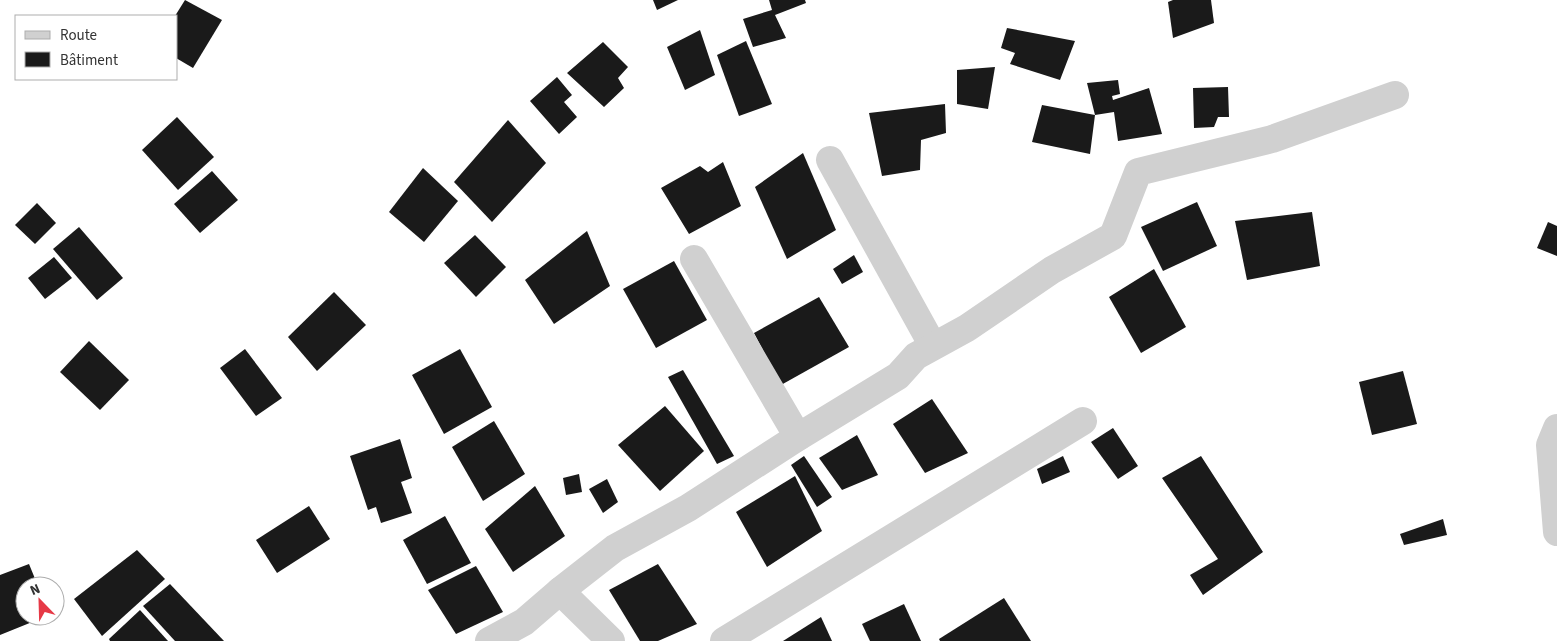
<svg xmlns="http://www.w3.org/2000/svg" width="1557" height="641" viewBox="0 0 1557 641" font-family="'Source Sans 3',sans-serif">
<style>
.building{fill:#1a1a1a}
.lines{fill:none;stroke-linecap:round;stroke-linejoin:round}
.minor{stroke:#d0d0d0;stroke-width:28}
</style>
<rect width="100%" height="100%" fill="#fff"/>
<g class="building">
<path d="M185,0L222,20L193,68L176,58L175,16Z"/>
<path d="M653,0H678L657,10Z"/>
<path d="M769,0H805L806,3L775,15L786,38L753,47L743,19L772,10Z"/>
<path d="M1173,0H1211L1214,23L1173,38L1168,2Z"/>
<path d="M1007,28L1075,41L1060,80L1010,64L1015,53L1001,48Z"/>
<path d="M700,30L715,75L685,90L667,47Z"/>
<path d="M746,41L772,104L739,116L717,55Z"/>
<path d="M603,42L628,67L618,78L624,88L604,107L567,73Z"/>
<path d="M995,67L988,109L957,104V70Z"/>
<path d="M557,77L572,95L564,102L577,117L559,134L530,101Z"/>
<path d="M1118,80L1120,94L1112,96L1113,100L1149,88L1162,134L1118,141L1114,112L1095,115L1090,154L1032,142L1042,105L1095,115L1087,83Z"/>
<path d="M1228,87L1229,117H1218L1214,127L1194,128L1193,88Z"/>
<path d="M945,104L946,133L921,140L920,170L882,176L869,113Z"/>
<path d="M177,117L214,157L178,190L142,150Z"/>
<path d="M508,120L546,163L492,222L454,182Z"/>
<path d="M803,153L836,230L787,259L755,187Z"/>
<path d="M723,162L741,206L689,234L661,188L700,166L708,172Z"/>
<path d="M423,168L458,201L424,242L389,212Z"/>
<path d="M212,171L238,200L200,233L174,204Z"/>
<path d="M1197,202L1217,246L1163,271L1141,227Z"/>
<path d="M37,203L56,223L35,244L15,225Z"/>
<path d="M1312,212L1320,266L1247,280L1235,221Z"/>
<path d="M1548,222L1557,226V256L1537,248Z"/>
<path d="M79,227L123,278L97,300L53,249Z"/>
<path d="M587,231L610,286L554,324L525,280Z"/>
<path d="M475,235L506,267L476,297L444,263Z"/>
<path d="M854,255L863,272L842,284L833,269Z"/>
<path d="M54,257L72,278L45,299L28,278Z"/>
<path d="M674,261L707,320L656,348L623,289Z"/>
<path d="M1154,269L1186,327L1141,353L1109,297Z"/>
<path d="M334,292L366,325L317,371L288,337Z"/>
<path d="M819,297L849,347L781,385L754,333Z"/>
<path d="M89,341L129,380L100,410L60,372Z"/>
<path d="M245,349L282,398L256,416L220,368Z"/>
<path d="M460,349L492,407L444,434L412,375Z"/>
<path d="M683,370L734,456L717,464L668,377Z"/>
<path d="M1403,371L1417,424L1372,435L1359,382Z"/>
<path d="M932,399L968,453L925,473L893,424Z"/>
<path d="M665,406L704,451L660,491L618,445Z"/>
<path d="M494,421L525,474L483,501L452,447Z"/>
<path d="M1113,428L1138,466L1118,479L1091,442Z"/>
<path d="M857,435L878,475L842,490L819,458Z"/>
<path d="M400,439L412,478L401,482L412,513L381,523L376,507L368,510L350,456Z"/>
<path d="M804,456L832,497L817,507L791,465Z"/>
<path d="M1063,456L1070,472L1042,484L1037,469Z"/>
<path d="M1201,456L1263,552L1203,595L1190,575L1218,559L1162,478Z"/>
<path d="M579,474L582,492L566,495L563,478Z"/>
<path d="M795,476L822,531L767,567L736,512Z"/>
<path d="M607,479L618,502L603,513L589,489Z"/>
<path d="M535,486L565,536L513,572L485,529Z"/>
<path d="M309,506L330,539L277,573L256,540Z"/>
<path d="M445,516L471,563L427,584L403,540Z"/>
<path d="M1443,519L1447,535L1404,545L1400,534Z"/>
<path d="M137,550L165,579L102,636L74,599Z"/>
<path d="M29,564L38,586H25V616H47L0,635V575Z"/>
<path d="M658,564L697,624L658,641H640L609,590Z"/>
<path d="M476,566L503,612L456,634L428,590Z"/>
<path d="M170,584L224,641H175L143,606Z"/>
<path d="M1004,598L1031,641H940L939,639Z"/>
<path d="M904,604L921,641H870L862,624Z"/>
<path d="M140,610L168,641H110L109,639Z"/>
<path d="M821,617L832,641H783Z"/>
</g>
<g class="lines">
<g class="minor">
<path d="M830,160L933,346"/>
<path d="M694,259L798,437"/>
<path d="M1557,428L1550,445L1557,532"/>
<path d="M560,591L611,641"/>
<path d="M489,641L524,622L560,591L615,548L688,508L798,437L898,376L916,356L967,328L1052,270L1113,236L1138,172L1272,139L1395,95"/>
<path d="M724,641L1083,421"/>
</g>
</g>
<rect x="15" y="15" width="162" height="65" fill="#ffffff" stroke="#adadad"/>
<rect x="25" y="31" width="25" height="8" fill="#d0d0d0" stroke="#adadad"/>
<text x="60" y="40" font-size="15" fill="#333333">Route</text>
<rect x="25" y="52" width="25" height="15" fill="#1a1a1a" stroke="#adadad"/>
<text x="60" y="65" font-size="15" fill="#333333">Bâtiment</text>
<g transform="translate(40 601) rotate(337)"><circle r="24" fill="#ffffff" stroke="#adadad"/>
<path d="M0-4L9 19L0 12L-9 19Z" fill="#e63946"/>
<text y="-8" font-size="14" font-weight="bold" text-anchor="middle" fill="#333333">N</text>
</g>
</svg>
